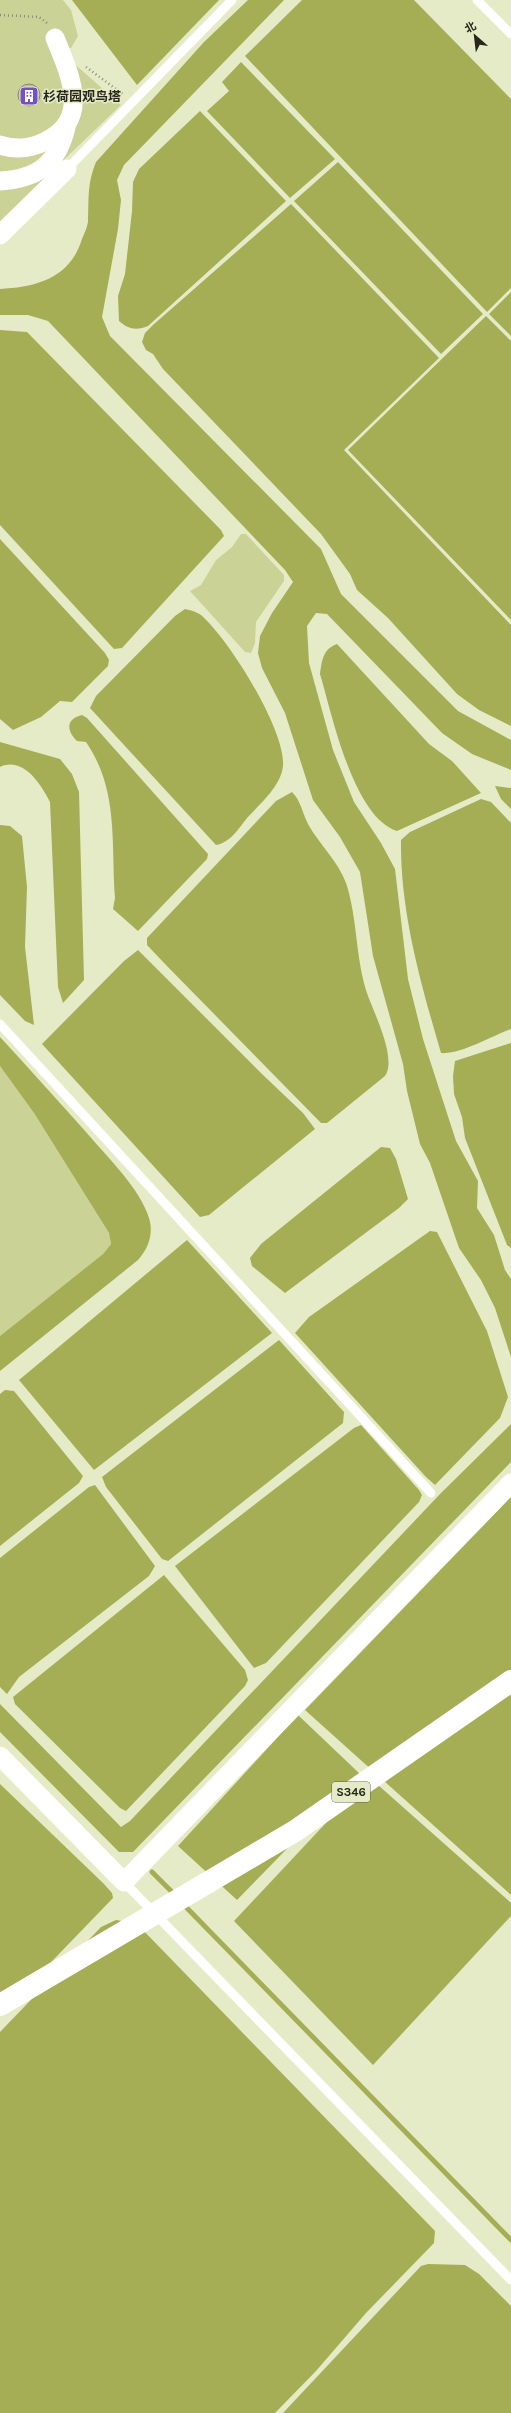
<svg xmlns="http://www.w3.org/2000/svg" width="511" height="2413" viewBox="0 0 511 2413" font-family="Karla,'Noto Sans SC',sans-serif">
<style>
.green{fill:#cbd296}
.water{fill:#a5ad55}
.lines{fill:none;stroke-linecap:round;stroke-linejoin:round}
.stream{stroke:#a5ad55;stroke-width:5}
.building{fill:#b8bd9a;stroke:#888c6b}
.path{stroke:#8a8d74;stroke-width:2.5;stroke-dasharray:1 3;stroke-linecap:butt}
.lane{stroke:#fff;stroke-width:9}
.street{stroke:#fff;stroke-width:19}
.primary{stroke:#fff;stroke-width:22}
.labels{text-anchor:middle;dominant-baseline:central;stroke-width:3;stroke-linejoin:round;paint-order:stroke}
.shield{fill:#e6ebc7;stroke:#60624e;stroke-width:1}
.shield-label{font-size:12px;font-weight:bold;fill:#26271a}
.poi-label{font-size:13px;font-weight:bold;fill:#26271a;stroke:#e6ebc7;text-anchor:start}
</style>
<rect width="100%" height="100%" fill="#e6ebc7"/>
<g class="green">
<path d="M0,0H63L71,10L78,36L71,48L61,52L121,105L0,221Z"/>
<path d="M241,534H246L284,575V581L256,622L255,643L251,653L245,652L190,591L201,585L216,560L232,547Z"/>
<path d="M0,1066L34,1113L109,1233L111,1244L103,1254L0,1336Z"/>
</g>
<g class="water">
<path d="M72,0H219L137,85Z"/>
<path d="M248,0H284L124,165L117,180L121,200L118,229L102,317L110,336L321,549L341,594L458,711L511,740V770L472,754L442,733L327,614L316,613L307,626L309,663L333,750L354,802L381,843L395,869L408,979L423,1039L456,1141L478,1181L477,1208L494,1235L505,1270L511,1279V1357L495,1308L481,1280L459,1248L430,1163L420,1144L407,1091L403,1064L373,956L360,872L340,837L313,800L285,713L262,668L258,653L260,636L272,613L293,582L285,570L48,321L28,315H0V289C37,287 70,278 82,239C84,234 87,228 88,222C89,198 87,184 96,162L204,42Z"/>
<path d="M302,0H414L511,99V288L487,312L245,56Z"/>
<path d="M241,62L335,159L290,198L207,111L229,91L222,82Z"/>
<path d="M200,111L286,201L148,326C136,331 128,329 119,321L118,296L125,274L132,211L133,182L139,169Z"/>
<path d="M338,162L483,314L441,354L294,201Z"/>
<path d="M291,204L439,358L344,450L511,625V726L479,710L457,694L388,618L357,590L350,574L321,534L163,369L153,354L146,350L142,342L145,333L153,325Z"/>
<path d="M511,292V336L489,314Z"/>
<path d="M486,316L511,341V620L348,450Z"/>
<path d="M0,330L27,332L221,530L224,536L122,648L114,649L0,525Z"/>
<path d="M0,539L105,653L109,660L108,666L72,702L60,701L41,717L13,730L0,719Z"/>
<path d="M185,609C190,610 197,612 201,615C228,638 286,730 283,766C281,786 260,804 247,818C239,828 230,843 216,845L90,708L96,696L175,616Z"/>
<path d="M337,644L429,744L452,761L481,793L397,831C353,817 332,714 320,674C322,660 323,649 337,644Z"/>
<path d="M82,715L87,718L208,854L207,859L138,931L113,909L115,898C111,843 119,790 86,742L77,741C66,730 66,719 82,715Z"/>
<path d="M0,742L60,759L72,774L79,792L84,980L63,1003L58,987L50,802C41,784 23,756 0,767Z"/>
<path d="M495,786L511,788V809L501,799Z"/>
<path d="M292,792C301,801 302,812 308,824C319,844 338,861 346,883C358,919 355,959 368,996C375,1015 397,1059 385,1076L327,1123H321L166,965L147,945V938L276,801Z"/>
<path d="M481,799L491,802L511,823V1029C492,1036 460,1055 441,1053C421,984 400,912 401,840L410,832Z"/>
<path d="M0,825L10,826L22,836L27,887L25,947L34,1025L25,1021L0,995Z"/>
<path d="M138,950L263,1075L303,1113L315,1129L209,1215L200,1217L42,1044L124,961Z"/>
<path d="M0,1037C29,1068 57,1100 86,1132C106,1156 140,1188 149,1218C154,1234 148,1249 138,1260L0,1371V1336L103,1254L111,1244L109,1233L34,1113L0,1066Z"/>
<path d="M511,1043V1248L507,1245L465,1138L462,1117L454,1094L453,1076L455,1061Z"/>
<path d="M381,1147L390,1148L396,1159L408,1199L399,1208L285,1293L252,1266L250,1258L261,1244Z"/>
<path d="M430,1231L437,1232L487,1331L508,1397L500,1418L435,1485L426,1477L295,1333L309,1317Z"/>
<path d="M187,1240L272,1333L94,1470L19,1380Z"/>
<path d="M279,1340L344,1412L343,1423L168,1561L162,1559L106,1487L102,1477Z"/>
<path d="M5,1390L14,1391L83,1476L79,1483L0,1546V1394Z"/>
<path d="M511,1424V1462L133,1852H119L0,1732V1704L121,1827L130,1821L441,1493Z"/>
<path d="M361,1425L419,1490L422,1495L419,1502L266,1663L254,1668L175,1566L354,1428Z"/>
<path d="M95,1485L155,1566L149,1576L19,1677L7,1694L0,1687V1558L89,1487Z"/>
<path d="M511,1497V1895L305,1710Z"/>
<path d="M164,1575L245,1670L248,1680L245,1686L126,1811L120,1808L15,1704L13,1697Z"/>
<path d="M298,1715L360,1774L237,1900L178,1846Z"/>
<path d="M369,1777L511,1903V1916L373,2065L234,1921Z"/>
<path d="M0,1784L103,1883L112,1893L113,1898L0,2015Z"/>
<path d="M116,1920L128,1922L140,1927L435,2231L434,2243L366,2313L316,2371L275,2413H0V2032L101,1927Z"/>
<path d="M428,2264L465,2265L479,2274L511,2306V2413H283L421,2266Z"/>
</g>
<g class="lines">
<g class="stream">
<path d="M152,1872L175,1895"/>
<path d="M183,1904L511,2240"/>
</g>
</g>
<circle class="building" cx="29" cy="95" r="11"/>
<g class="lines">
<g class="path">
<path d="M0,15L39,17L47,23"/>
<path d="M86,67L124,95"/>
</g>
<g class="lane">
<path d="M477,0L511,34"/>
<path d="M67,169L232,0"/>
<path d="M0,1024L431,1493"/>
<path d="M124,1882L511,2280"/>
</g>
<g class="street">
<path d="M0,145C16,150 29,149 44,142C92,120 70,75 55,38"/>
<path d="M0,181C38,179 58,163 66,127"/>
<path d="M0,235L67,169"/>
<path d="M0,1756L124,1882L511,1483"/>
</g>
<path class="primary" d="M0,2005L295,1831L511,1681"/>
</g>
<defs>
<symbol id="building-square" viewBox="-11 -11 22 22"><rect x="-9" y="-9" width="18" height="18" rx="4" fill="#744fc8" stroke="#e6ebc7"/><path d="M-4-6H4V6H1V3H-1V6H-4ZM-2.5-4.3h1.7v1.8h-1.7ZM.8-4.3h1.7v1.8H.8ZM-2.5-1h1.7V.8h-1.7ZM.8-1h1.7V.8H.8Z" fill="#fff"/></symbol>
</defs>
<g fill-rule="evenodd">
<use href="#building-square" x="18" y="85" width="22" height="22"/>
</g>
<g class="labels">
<rect class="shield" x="332" y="1782" width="38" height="20" rx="3"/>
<g class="shield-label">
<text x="351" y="1792">S346</text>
</g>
<g class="poi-label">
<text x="43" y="96">杉荷园观鸟塔</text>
</g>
</g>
<g transform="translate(475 36) rotate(332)" stroke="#e6ebc7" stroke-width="3" paint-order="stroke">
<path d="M0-3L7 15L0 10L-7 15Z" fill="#26271a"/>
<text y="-6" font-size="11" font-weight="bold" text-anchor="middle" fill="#26271a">北</text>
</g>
</svg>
